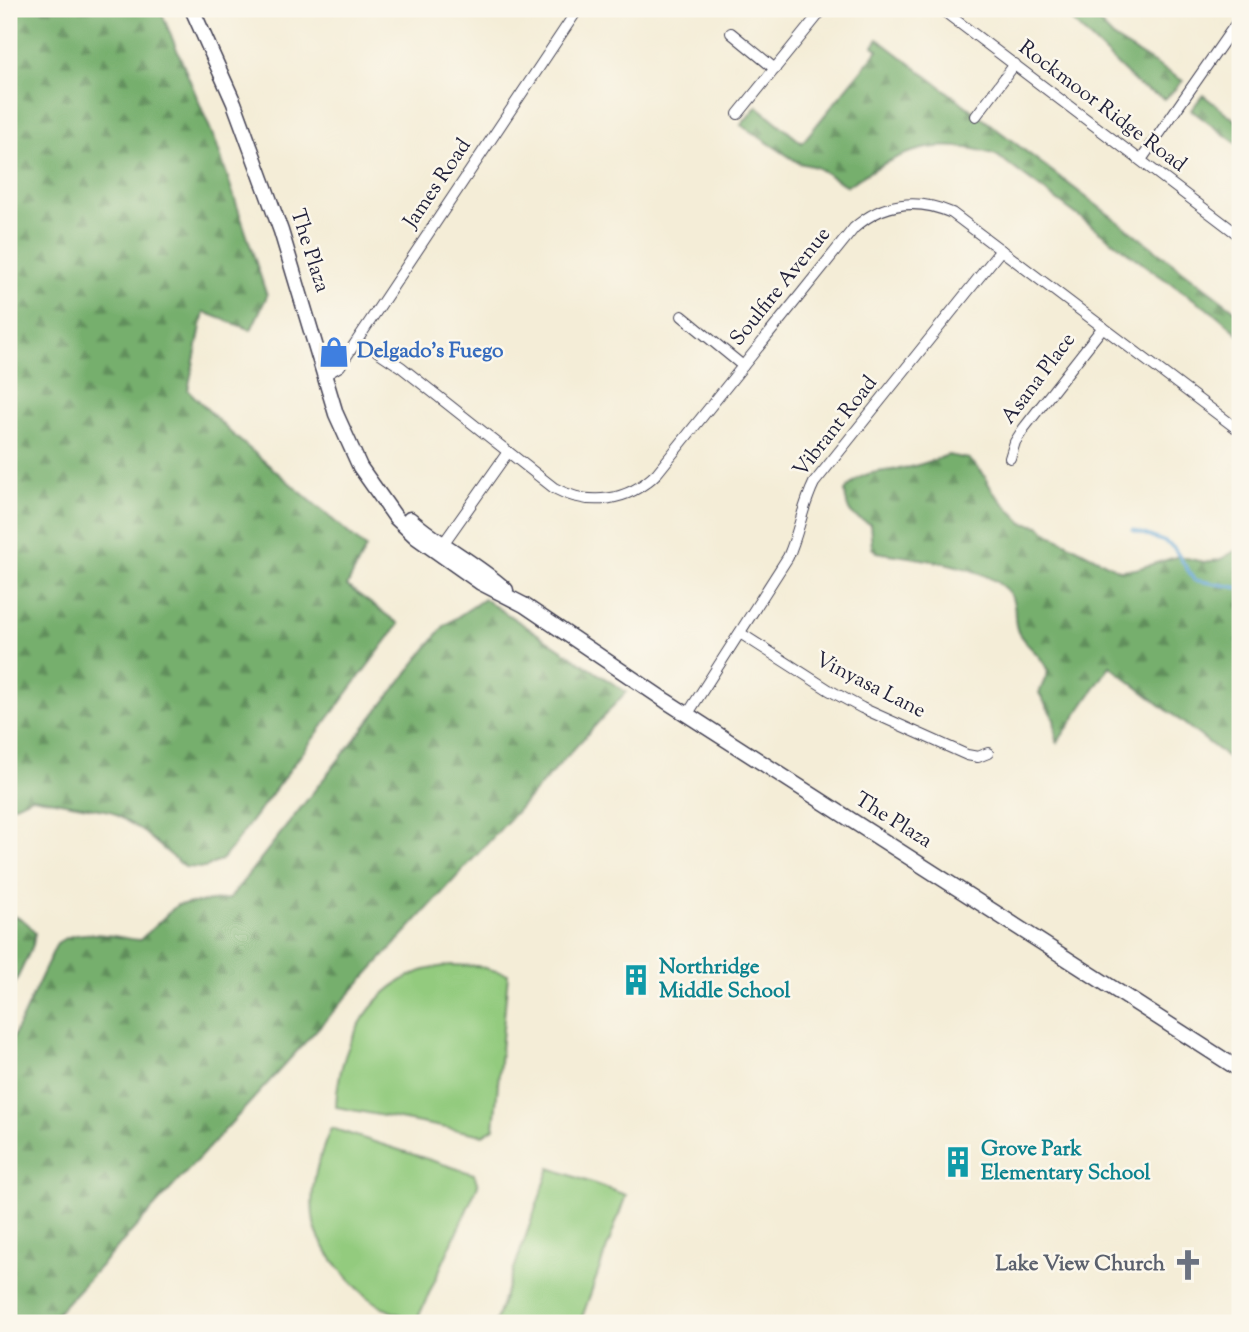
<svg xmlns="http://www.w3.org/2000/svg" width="1249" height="1332" viewBox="0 0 1249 1332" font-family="'Sorts Mill Goudy',serif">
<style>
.grass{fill:#93cb7e;stroke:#5a765c;stroke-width:2}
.forest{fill:url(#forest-firs);stroke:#4c6854;stroke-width:2}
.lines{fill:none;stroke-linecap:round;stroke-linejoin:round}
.stream{stroke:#62a5d6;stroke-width:3.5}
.street-casing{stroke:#424052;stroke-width:12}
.secondary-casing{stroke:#424052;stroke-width:17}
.street{stroke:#fff;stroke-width:10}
.secondary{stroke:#fff;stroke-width:14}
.labels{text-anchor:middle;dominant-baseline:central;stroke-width:5;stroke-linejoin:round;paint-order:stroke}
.street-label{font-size:21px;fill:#22223b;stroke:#fbf7ec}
.shop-label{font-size:21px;font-weight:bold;fill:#366cbe;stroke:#fbf7ec;text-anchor:start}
.culture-label{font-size:21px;font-weight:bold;fill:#0d838f;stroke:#fbf7ec;text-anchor:start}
.worship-label{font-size:21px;font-weight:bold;fill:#5b616d;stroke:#fbf7ec;text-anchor:end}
</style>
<defs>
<pattern id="forest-firs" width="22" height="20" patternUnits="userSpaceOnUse" patternTransform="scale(1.75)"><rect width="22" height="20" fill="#76af6d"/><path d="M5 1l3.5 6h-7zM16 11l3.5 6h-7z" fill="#608e5b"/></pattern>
</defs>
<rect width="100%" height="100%" fill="#fbf7ec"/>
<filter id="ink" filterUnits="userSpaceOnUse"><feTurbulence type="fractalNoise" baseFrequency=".0143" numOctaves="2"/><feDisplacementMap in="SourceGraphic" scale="14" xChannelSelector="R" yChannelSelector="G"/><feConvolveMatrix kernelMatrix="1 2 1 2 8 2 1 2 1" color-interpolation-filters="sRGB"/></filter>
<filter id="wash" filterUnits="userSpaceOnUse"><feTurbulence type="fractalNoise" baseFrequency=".00686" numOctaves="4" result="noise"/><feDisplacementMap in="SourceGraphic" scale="28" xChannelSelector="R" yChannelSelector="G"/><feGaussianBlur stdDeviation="1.57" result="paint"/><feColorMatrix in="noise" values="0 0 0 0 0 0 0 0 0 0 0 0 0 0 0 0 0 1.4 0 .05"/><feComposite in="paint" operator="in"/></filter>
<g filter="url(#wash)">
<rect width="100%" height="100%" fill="#f4edd7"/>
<g class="grass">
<path d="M451,965L477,966L508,974L494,1128L483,1135L336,1107C338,1053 365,993 419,972C429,968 441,967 451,965Z"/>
<path d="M331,1128L474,1174L478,1185L417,1320C403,1316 389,1312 377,1304C355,1289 319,1249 314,1223C308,1189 318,1159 331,1128Z"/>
<path d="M550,1168L626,1195L580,1323H495Z"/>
</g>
<g class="forest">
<path d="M9,9H160L217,145L267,296L251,330L204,312L188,390L231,433L366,548L347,586L399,624L223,859L205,868L185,867L141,830L110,811L32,797L9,808Z"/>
<path d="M1055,9H1086L1115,39L1183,81L1165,99L1139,86L1068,17Z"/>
<path d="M878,39L1240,314V335L1218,316L1150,269L996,155C934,135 899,152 847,186L816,167L799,163L741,125L757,106L802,143L878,50L873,46Z"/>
<path d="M1203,95L1240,124V146L1191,110Z"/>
<path d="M948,455L969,459L983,473L993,492L1023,523L1039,526L1051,535L1119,570L1136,569L1179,556L1203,562L1219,560L1235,551L1240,552V767L1110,666L1057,743L1054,719L1039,693L1048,672C1043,656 1028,648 1019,634C1011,620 1019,606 1009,593C985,563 913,559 877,552L872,548L870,524C850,515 847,514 845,491C861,470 877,473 899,469C916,467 932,461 948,455Z"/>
<path d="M484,599L626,692L48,1323H9V1046L57,943C80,926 113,937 140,940L177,905L229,899L444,626Z"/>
<path d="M9,915C22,918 28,922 35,933L33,945L9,996Z"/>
</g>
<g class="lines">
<path class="stream" d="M1133,530L1165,542L1174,548L1194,580L1240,588"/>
</g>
</g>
<g filter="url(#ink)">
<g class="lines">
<defs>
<g id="street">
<path d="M941,9L1240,236"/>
<path d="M731,33L775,69"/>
<path d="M738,114L823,9"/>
<path d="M976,116L1015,64"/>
<path d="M1141,160L1240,18"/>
<path d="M682,316L743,366"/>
<path d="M377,351L401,367L554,488C589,507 628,502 657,473L854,228C883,202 917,198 952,213L1240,431"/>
<path d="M325,375L340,366L578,9"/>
<path d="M1010,458L1015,442L1024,428L1103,327"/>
<path d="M443,544L508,452"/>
<path d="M740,633L829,690L862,708L967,755L978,757L988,753"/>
<path d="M687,715L788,557C799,533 802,507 814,483L1001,250"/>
</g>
<g id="secondary">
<path d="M192,9L234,103L281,231L336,414L360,467L396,518L416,537L481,583L524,605L666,701L1240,1070"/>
<path d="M410,519C440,546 477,563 506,590"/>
</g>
</defs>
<use href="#street" class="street-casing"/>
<use href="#secondary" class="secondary-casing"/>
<use href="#street" class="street"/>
<use href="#secondary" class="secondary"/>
</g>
</g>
<defs>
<symbol id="shop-bare" viewBox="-9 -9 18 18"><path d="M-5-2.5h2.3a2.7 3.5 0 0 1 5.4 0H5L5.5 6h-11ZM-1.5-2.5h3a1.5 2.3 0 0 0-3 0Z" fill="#3f7fe0" stroke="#fbf7ec" stroke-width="2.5" paint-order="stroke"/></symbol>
<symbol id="building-bare" viewBox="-9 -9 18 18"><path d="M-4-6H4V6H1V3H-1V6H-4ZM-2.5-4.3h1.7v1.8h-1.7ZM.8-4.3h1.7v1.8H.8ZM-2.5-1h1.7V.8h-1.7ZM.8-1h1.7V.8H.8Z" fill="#0f9aa8" stroke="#fbf7ec" stroke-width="2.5" paint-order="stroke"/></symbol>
<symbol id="church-bare" viewBox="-9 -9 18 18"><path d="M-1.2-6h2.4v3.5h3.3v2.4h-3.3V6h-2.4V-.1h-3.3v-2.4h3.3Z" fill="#6b7280" stroke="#fbf7ec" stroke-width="2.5" paint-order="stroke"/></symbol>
</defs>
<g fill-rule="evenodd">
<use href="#shop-bare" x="312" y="330" width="44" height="44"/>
<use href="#building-bare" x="614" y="958" width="44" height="44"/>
<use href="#building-bare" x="936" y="1140" width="44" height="44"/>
<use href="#church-bare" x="1166" y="1243" width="44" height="44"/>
</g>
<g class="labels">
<g class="street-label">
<text transform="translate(1102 107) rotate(37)">Rockmoor Ridge Road</text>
<text transform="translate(438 184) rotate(-56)">James Road</text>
<text transform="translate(309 251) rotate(72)">The Plaza</text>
<text transform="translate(781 287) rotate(-51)">Soulfire Avenue</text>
<text transform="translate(1039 379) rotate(-53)">Asana Place</text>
<text transform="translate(836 427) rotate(-52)">Vibrant Road</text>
<text transform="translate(870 686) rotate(27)">Vinyasa Lane</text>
<text transform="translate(893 821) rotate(32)">The Plaza</text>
</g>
<g class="shop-label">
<text x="357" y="352">Delgado's Fuego</text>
</g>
<g class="culture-label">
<text x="659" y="968">Northridge<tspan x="659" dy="24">Middle School</tspan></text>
<text x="981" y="1150">Grove Park<tspan x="981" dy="24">Elementary School</tspan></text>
</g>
<g class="worship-label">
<text x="1165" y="1265">Lake View Church</text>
</g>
</g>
<rect width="1249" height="1332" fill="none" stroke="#fbf7ec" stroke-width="35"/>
</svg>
